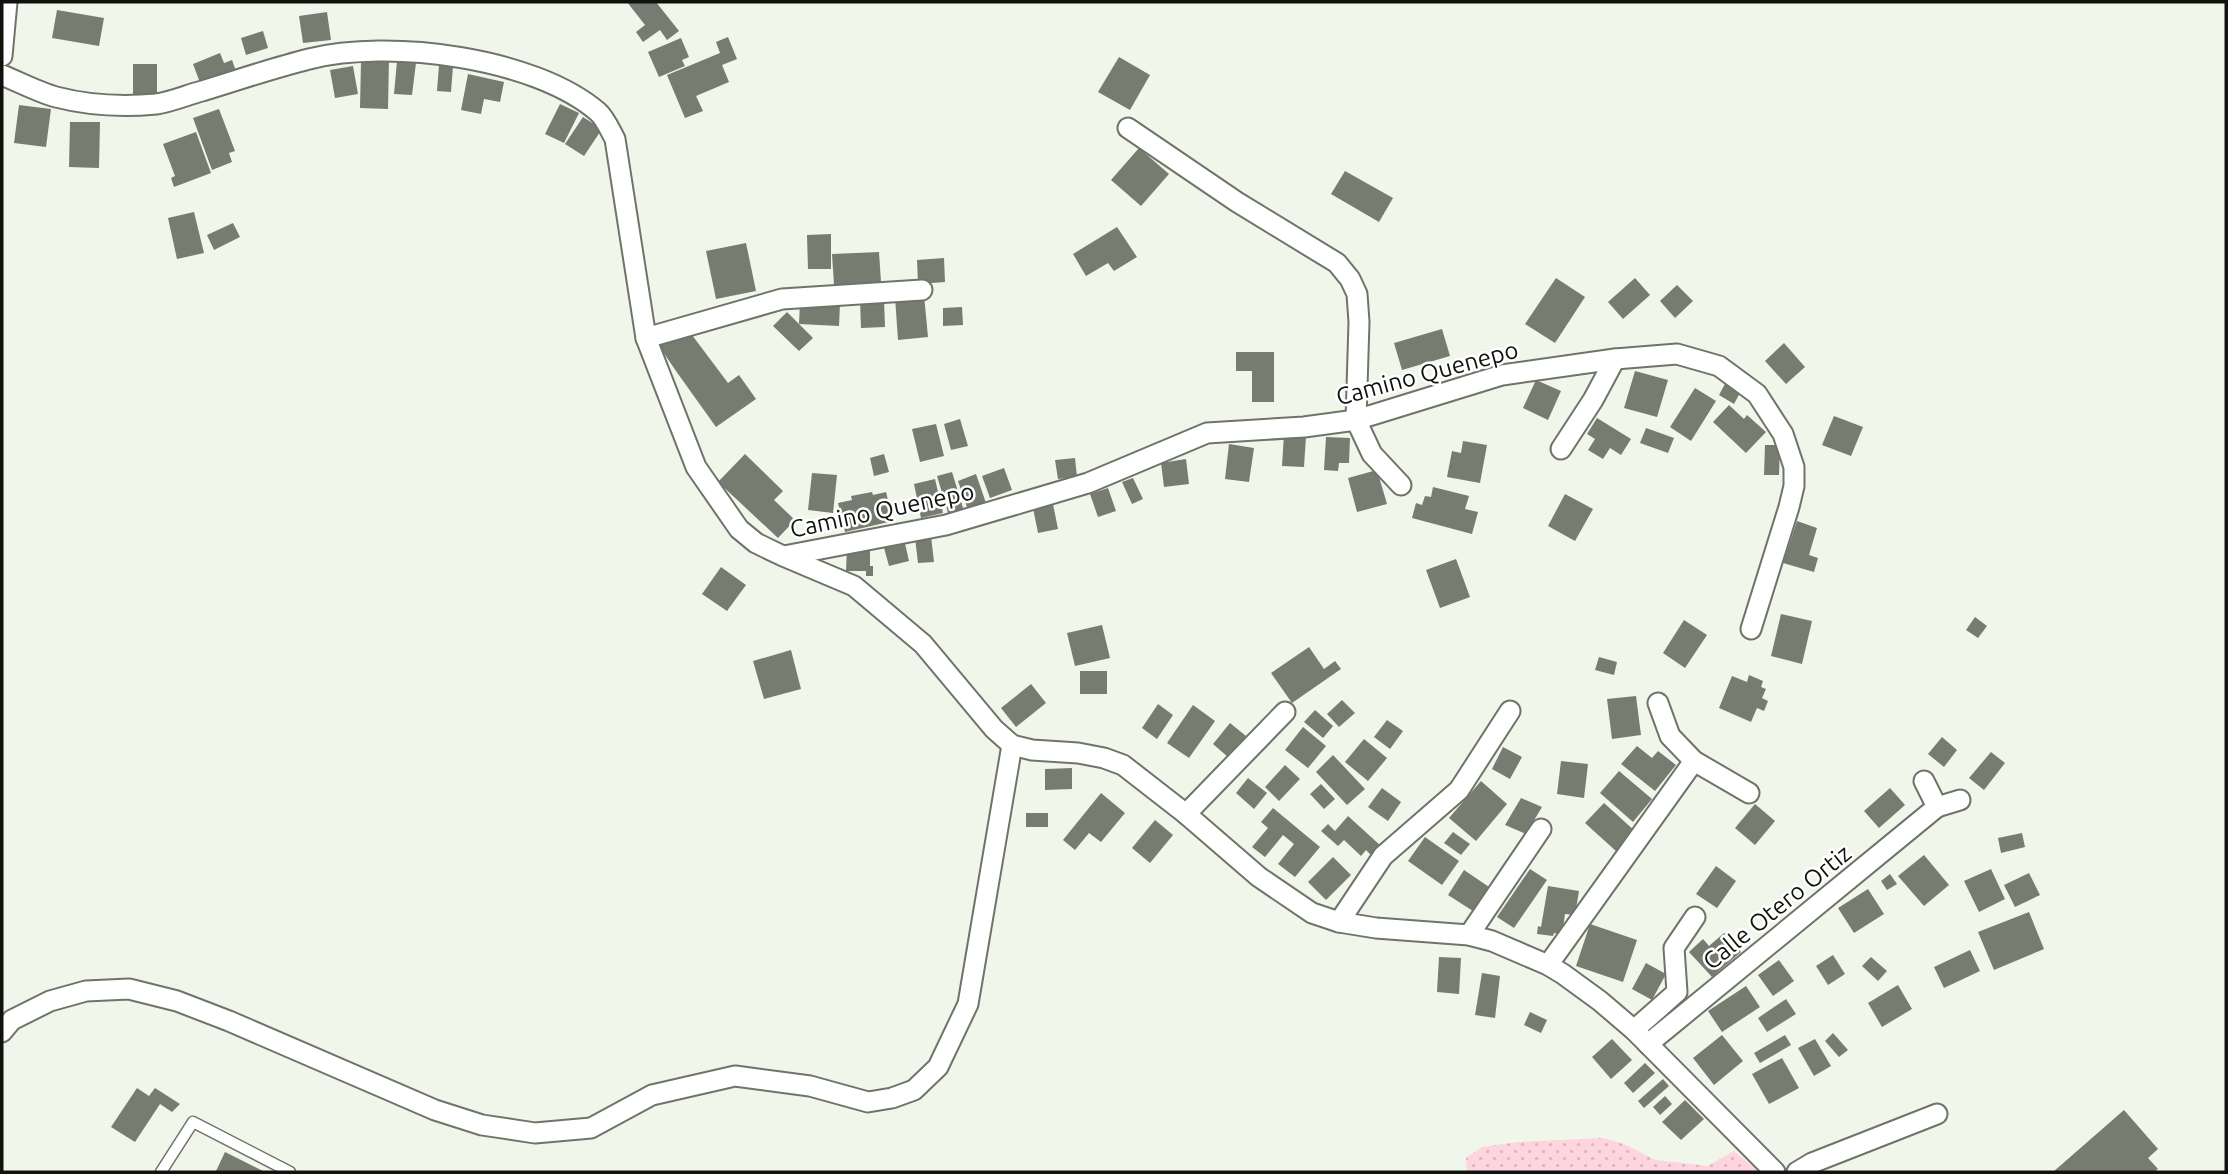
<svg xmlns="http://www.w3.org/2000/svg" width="2228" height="1174" viewBox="0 0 2228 1174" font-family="Ubuntu,sans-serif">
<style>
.park{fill:url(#park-dots)}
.building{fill:#777c71}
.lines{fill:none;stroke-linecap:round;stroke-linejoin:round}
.service-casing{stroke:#6f7469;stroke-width:13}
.minor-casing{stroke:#6f7469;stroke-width:23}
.service{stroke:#fff;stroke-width:10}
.minor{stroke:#fff;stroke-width:19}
.labels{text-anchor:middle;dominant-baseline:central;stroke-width:5;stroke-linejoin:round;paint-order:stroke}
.street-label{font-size:24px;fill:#10120e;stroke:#fff}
</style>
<defs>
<pattern id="park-dots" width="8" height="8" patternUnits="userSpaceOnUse" patternTransform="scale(1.75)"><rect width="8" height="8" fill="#fed4de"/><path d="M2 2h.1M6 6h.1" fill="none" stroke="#d9b5bd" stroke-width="1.8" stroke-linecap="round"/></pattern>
</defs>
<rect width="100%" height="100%" fill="#f0f6e9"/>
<path class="park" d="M1603,1138L1624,1144L1655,1160L1708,1166L1734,1151L1759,1172H1467L1466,1158L1482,1147L1519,1142Z"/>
<g class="building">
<path d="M627,2H656L679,31L667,40L660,30L643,42L636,32L645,25Z"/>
<path d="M57,10L104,18L99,46L52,38Z"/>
<path d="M327,12L331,40L303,43L299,16Z"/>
<path d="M263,31L268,48L246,55L241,38Z"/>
<path d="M728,37L737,59L722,65L729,82L696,96L703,111L685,118L667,75L720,53L716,42Z"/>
<path d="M681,38L689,57L682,60L685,66L659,77L648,52Z"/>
<path d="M220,53L224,63L232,60L237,74L202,88L193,64Z"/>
<path d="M377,57L389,58L388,109L360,108L361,61H377Z"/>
<path d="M1119,57L1150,75L1130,110L1098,92Z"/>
<path d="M397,61L416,63L412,95L394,94Z"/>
<rect x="133" y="64" width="24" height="33"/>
<path d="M439,65L453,66L451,92L437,91Z"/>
<path d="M353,66L358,94L335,98L330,70Z"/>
<path d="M468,74L504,82L500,102L484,99L481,114L461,110Z"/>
<path d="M560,104L579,113L564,143L545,134Z"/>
<path d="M19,105L51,109L46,147L14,143Z"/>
<path d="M219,109L235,151L229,153L232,162L212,170L193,118Z"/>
<path d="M583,117L602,129L584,156L565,144Z"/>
<path d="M70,122H100L99,168L69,167Z"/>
<path d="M196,132L211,173L174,187L171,178L175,176L163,144Z"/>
<path d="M1139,148L1169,174L1141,206L1111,180Z"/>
<path d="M1345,171L1393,198L1379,222L1331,194Z"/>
<path d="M194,212L204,253L177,259L168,218Z"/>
<path d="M233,223L240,237L214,250L207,235Z"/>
<path d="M1117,227L1137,257L1114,271L1108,263L1086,276L1073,254Z"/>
<path d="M831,234V269H808L807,235Z"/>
<path d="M746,243L756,291L716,299L706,251Z"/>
<path d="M879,252L881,282L834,285L832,254Z"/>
<path d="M944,258L945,282L918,284L917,260Z"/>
<path d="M1556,278L1585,297L1555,343L1525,324Z"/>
<path d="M1635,278L1650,295L1623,319L1608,302Z"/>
<path d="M1677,285L1693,301L1675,318L1660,301Z"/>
<path d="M924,295L928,337L898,340L895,297Z"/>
<path d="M884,299L885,327L861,328L860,300Z"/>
<path d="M800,302L840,304L839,326L799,324Z"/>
<path d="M962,307L963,325L943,326V308Z"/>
<path d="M787,312L813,338L799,351L773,326Z"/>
<path d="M686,327L728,383L739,375L756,399L716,427L676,371L685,364L676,371L659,346Z"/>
<path d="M1442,329L1450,356L1402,370L1394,343Z"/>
<path d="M1784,343L1805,367L1786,384L1765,361Z"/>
<path d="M1236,352H1274V402H1252V371H1236Z"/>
<path d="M1635,371L1668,380L1657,417L1624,408Z"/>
<path d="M1536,380L1561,391L1548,420L1523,408Z"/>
<path d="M1726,382L1741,391L1734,404L1719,395Z"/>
<path d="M1695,388L1716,401L1691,441L1670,427Z"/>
<path d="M1729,405L1744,419L1747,415L1766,432L1746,453L1713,422Z"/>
<path d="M1834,416L1863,427L1851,456L1822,445Z"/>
<path d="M1597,418L1631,439L1621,455L1610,448L1603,459L1588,450L1595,439L1587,434Z"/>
<path d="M960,419L968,446L951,450L944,424Z"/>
<path d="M936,424L944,456L920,462L912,429Z"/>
<path d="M1646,428L1674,438L1668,453L1640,443Z"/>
<path d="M1284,434L1306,436L1304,467L1282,466Z"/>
<path d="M1326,437L1350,438L1349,463H1339L1338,471L1324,470Z"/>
<path d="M1463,441L1487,445L1480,483L1447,477L1452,451L1461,453Z"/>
<path d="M1229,444L1254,448L1249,482L1225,479Z"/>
<path d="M1765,445H1780L1779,475H1764Z"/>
<path d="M745,454L783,491L774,500L795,520L778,538L718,482Z"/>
<path d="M884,454L889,472L874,476L870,458Z"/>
<path d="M1075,458L1077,477L1058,479L1055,460Z"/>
<path d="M1186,459L1189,484L1164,487L1161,463Z"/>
<path d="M1004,468L1012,490L990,498L982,476Z"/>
<path d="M1377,470L1387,504L1357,512L1348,478Z"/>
<path d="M952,472L964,511L949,516L937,476Z"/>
<path d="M812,473L837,475L833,513L808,510Z"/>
<path d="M976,474L986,503L968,510L958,481Z"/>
<path d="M1133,478L1143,499L1132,504L1122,482Z"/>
<path d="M935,479L943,513L921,518L914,484Z"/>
<path d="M1433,487L1469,496L1465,509L1478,512L1472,534L1412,518L1416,503L1422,505L1425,496L1431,497Z"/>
<path d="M1108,488L1116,511L1098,517L1090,494Z"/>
<path d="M872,492L873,495L886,492L893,521L845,532L838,503L852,500L851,496Z"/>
<path d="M1565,494L1593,509L1575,541L1548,526Z"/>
<path d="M1053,504L1058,529L1038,533L1033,508Z"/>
<path d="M1797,521L1817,528L1809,555L1818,558L1814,572L1783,563Z"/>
<path d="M931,536L934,562L918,563L915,538Z"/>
<path d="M904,539L909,561L889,566L883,544Z"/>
<path d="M847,547H870V566H873V576H866V571H846Z"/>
<path d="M1456,559L1470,597L1440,608L1426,570Z"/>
<path d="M721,567L746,585L727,611L702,594Z"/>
<path d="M1781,614L1812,621L1802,664L1771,656Z"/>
<path d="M1975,617L1987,626L1978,638L1966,630Z"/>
<path d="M1684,620L1707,635L1685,668L1663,653Z"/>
<path d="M1102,625L1110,658L1075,666L1067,633Z"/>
<path d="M1309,647L1324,669L1335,661L1341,669L1292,703L1271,673Z"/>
<path d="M791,650L801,689L764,699L753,661Z"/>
<path d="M1599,657L1617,662L1614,675L1595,670Z"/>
<rect x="1080" y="671" width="27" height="23"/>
<path d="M1749,675L1763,681L1761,687L1766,689L1762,698L1768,701L1764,711L1757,708L1751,722L1719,708L1732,676L1747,682Z"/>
<path d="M1031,684L1046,703L1016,727L1001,708Z"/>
<path d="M1636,696L1641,735L1612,739L1607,699Z"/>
<path d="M1342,700L1355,713L1339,727L1327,714Z"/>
<path d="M1158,704L1173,715L1157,739L1142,728Z"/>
<path d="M1193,705L1215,721L1189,758L1167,743Z"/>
<path d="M1315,710L1333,726L1323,738L1304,722Z"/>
<path d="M1387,720L1403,731L1390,749L1374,737Z"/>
<path d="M1230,723L1246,736L1228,757L1213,744Z"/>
<path d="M1303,727L1326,746L1308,768L1285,750Z"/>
<path d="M1942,737L1957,750L1944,767L1928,754Z"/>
<path d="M1364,739L1387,758L1368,781L1345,762Z"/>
<path d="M1637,746L1652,758L1658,751L1676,765L1655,791L1621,764Z"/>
<path d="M1503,747L1522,757L1510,779L1492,769Z"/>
<path d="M1991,752L2005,763L1984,790L1969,778Z"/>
<path d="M1333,755L1365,789L1347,805L1316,772Z"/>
<path d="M1561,761L1588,764L1584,798L1557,794Z"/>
<path d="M1285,765L1300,779L1279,801L1265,787Z"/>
<path d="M1072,768V789L1045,790V769Z"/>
<path d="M1619,771L1652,799L1633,822L1600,793Z"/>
<path d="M1248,778L1267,793L1254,809L1236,793Z"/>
<path d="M1481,781L1507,804L1476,841L1449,818Z"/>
<path d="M1321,784L1335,799L1324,809L1310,794Z"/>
<path d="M1382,788L1401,802L1388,821L1368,807Z"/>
<path d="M1890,788L1905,805L1879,828L1864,811Z"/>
<path d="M1101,793L1125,813L1101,842L1089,833L1075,850L1063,840Z"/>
<path d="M1521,798L1542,807L1526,834L1505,825Z"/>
<path d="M1604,803L1636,832L1617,852L1585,823Z"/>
<path d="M1755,804L1775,821L1755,845L1735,828Z"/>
<path d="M1273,808L1320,847L1295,877L1278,864L1294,844L1283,835L1265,857L1252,847L1268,828L1261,822Z"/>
<rect x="1026" y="813" width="22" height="14"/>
<path d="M1348,816L1381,846L1372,856L1366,850L1361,856L1344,840L1338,846L1321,831L1328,824L1335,831Z"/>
<path d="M1155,820L1173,835L1150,863L1132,848Z"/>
<path d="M1453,832L1470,844L1461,855L1444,843Z"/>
<path d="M2022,833L2025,847L2001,853L1998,838Z"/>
<path d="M1425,837L1459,861L1442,885L1408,861Z"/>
<path d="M1924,855L1949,885L1924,906L1898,876Z"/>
<path d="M1333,857L1351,875L1326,900L1308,882Z"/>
<path d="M1716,866L1736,881L1717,908L1696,894Z"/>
<path d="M1530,869L1547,880L1514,928L1497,917Z"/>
<path d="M1991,869L2005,899L1979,912L1964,881Z"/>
<path d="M1464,870L1492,889L1476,913L1448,895Z"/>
<path d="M2029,873L2040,895L2015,907L2004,885Z"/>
<path d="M1890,874L1897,884L1887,890L1881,881Z"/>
<path d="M1548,886L1579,891L1575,915L1565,914L1562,935L1554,933L1553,936L1537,934L1538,926L1541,927Z"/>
<path d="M1868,889L1884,914L1854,933L1838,908Z"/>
<path d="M2029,912L2044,949L1994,970L1978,932Z"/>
<path d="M1590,924L1637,940L1623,982L1576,966Z"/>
<path d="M1724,933L1741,952L1712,977L1689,952L1703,939L1709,946Z"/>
<path d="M1970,950L1980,971L1944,988L1934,967Z"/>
<path d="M1833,955L1845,974L1828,985L1816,966Z"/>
<path d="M1439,957L1461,958L1459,994L1437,992Z"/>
<path d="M1871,957L1887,971L1878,981L1862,966Z"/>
<path d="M1779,960L1794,981L1773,996L1758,975Z"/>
<path d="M1646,963L1666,974L1652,1000L1632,989Z"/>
<path d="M1482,973L1500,976L1495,1018L1475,1015Z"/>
<path d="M1898,985L1912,1009L1882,1027L1868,1003Z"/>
<path d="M1746,986L1760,1007L1722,1032L1708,1011Z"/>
<path d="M1786,999L1796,1014L1767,1032L1758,1018Z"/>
<path d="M1530,1012L1547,1020L1541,1033L1524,1025Z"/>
<path d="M1833,1033L1848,1050L1839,1057L1825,1041Z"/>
<path d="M1722,1035L1743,1061L1714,1085L1693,1058Z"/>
<path d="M1785,1035L1791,1045L1760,1063L1754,1053Z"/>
<path d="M1612,1039L1632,1060L1611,1079L1592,1057Z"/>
<path d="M1815,1039L1831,1066L1814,1076L1798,1048Z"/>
<path d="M1782,1058L1799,1088L1769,1104L1752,1074Z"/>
<path d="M1645,1063L1655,1073L1633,1093L1624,1083Z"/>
<path d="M1663,1079L1669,1086L1644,1108L1638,1101Z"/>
<path d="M137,1088L149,1096L155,1088L180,1104L172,1112L160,1104L135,1142L111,1127Z"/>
<path d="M1665,1096L1672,1104L1660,1115L1653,1107Z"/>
<path d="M1685,1100L1704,1119L1681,1140L1662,1122Z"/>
<path d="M2124,1110L2158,1149L2148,1158L2158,1169L2154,1172H2053Z"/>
<path d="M225,1152L265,1172H218L216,1171Z"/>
</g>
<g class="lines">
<defs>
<path id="service" d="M161,1172L193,1122L290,1172"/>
<g id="minor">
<path d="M2,56L7,2"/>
<path d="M2,75C19,82 38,92 56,97C87,105 124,107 156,104C171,102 187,95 202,91C238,80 273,68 309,59C389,39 534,57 598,112C605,118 610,130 615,139L646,338L696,467L739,529L756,543L783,556L854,586L923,644L994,729L1012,745L1032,750L1078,753L1104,758L1123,765L1186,814L1259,877L1312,913L1339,922L1376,928L1469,935L1492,941L1548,965L1563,974L1600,1001L1634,1030L1775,1172"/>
<path d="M1128,128L1237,202L1337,263L1350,279L1357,294L1359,322L1356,420L1372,454L1401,485"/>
<path d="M646,338L782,299L922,290"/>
<path d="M1561,449L1593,400L1615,359"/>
<path d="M784,556L946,525L1088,483L1207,433L1304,427L1356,420L1502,375L1615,359L1677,354L1719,366L1757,394L1783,434L1794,467V486L1789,507L1751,629"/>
<path d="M1658,703L1670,736L1694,761L1749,793"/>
<path d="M1924,781L1937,807L1960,800"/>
<path d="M1186,814L1285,712"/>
<path d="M1339,922L1383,856L1459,790L1510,711"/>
<path d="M1469,935L1541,829"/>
<path d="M1548,965L1694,761"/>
<path d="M1634,1030L1677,992L1674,948L1695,917"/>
<path d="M2,1032L12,1020L50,1001L86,991L129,989L177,1001L229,1021L435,1110L482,1125L535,1133L591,1128L652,1095L735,1076L810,1086L868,1102L892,1098L914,1090L938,1067L968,1004L1012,745"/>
<path d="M1648,1044L1937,807"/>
<path d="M1797,1172L1812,1163L1937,1114"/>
</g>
</defs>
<use href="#service" class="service-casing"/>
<use href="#minor" class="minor-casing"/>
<use href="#service" class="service"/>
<use href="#minor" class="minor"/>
</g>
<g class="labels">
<g class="street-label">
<text transform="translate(1427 373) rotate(-15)">Camino Quenepo</text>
<text transform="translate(882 510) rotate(-12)">Camino Quenepo</text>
<text transform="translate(1777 907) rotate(-39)">Calle Otero Ortiz</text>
</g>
</g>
<rect width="2228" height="1174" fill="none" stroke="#10120e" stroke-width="7"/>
</svg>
